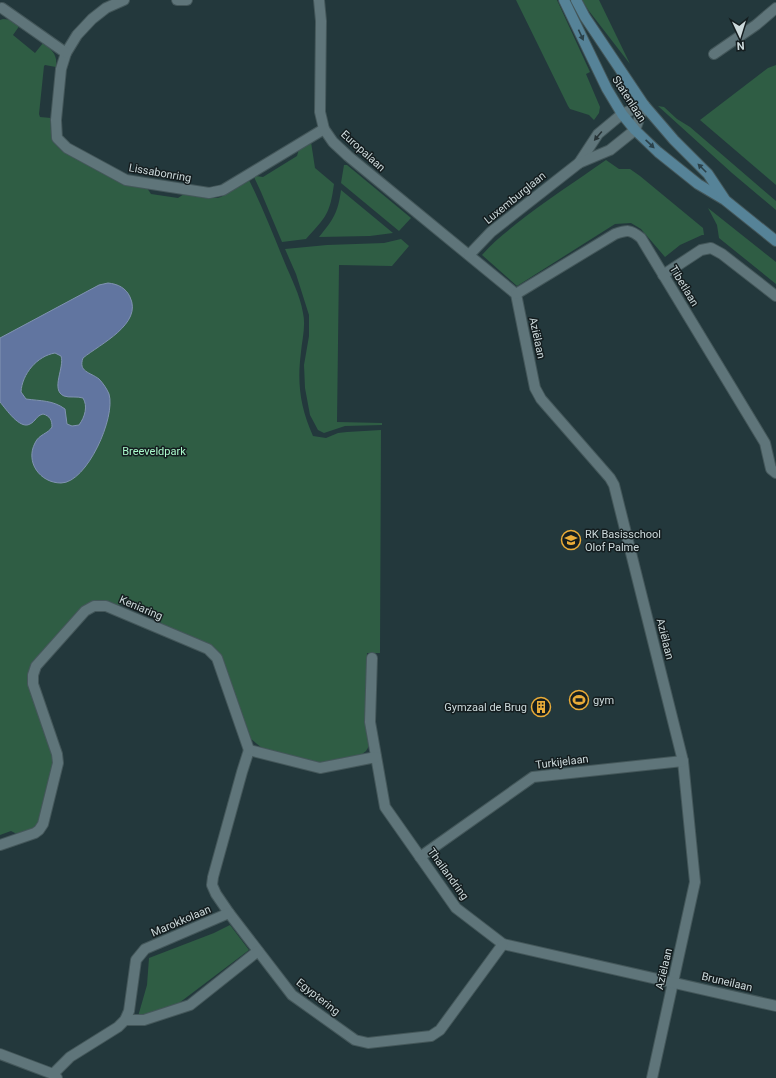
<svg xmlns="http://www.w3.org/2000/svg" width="776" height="1078" viewBox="0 0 776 1078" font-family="Roboto,sans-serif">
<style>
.green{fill:#2f5d44}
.water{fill:#6175a0;stroke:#8193b2;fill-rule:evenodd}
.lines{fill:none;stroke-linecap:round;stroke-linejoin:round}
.street-casing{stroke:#44575a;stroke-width:12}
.secondary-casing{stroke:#44575a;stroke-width:12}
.street{stroke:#5f757a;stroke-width:10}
.secondary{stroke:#568398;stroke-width:10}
.oneway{fill:#2b4149}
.oneway2{fill:#273336}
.labels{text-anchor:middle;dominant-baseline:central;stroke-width:3;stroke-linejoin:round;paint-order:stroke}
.street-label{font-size:11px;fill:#ccd9db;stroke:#141d1f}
.park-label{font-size:11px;fill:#aaf9cb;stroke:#141d1f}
.poi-label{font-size:11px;fill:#ccd9db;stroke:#141d1f;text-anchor:start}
</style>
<rect width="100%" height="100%" fill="#23383c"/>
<g class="green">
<path d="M516,0H557L590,72L586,74L600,107L599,113L594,120L589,115L570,109L568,106Z"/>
<path d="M582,0H599L630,64L589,11Z"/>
<path d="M3,19L13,20L20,25L13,35L35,53L43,43C52,50 58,55 56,67L45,65L44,66L39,114L40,117L51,118C50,131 51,141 61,150L124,184L147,188L151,194L178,198L184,194L211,198H217L221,197L249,180C262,206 273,234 284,261C291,278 300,295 303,313C306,326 302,340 301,352C297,383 300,407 313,436L326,438L338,433L347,432L381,430L380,653H367L366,724L369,746L366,751L361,755L319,763L262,748L251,739L222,657L213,647L162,625L158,616L125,603L116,606L104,601L33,662L54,758L39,821L35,828L17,834L11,831L0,835V20Z"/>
<path d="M776,65V185L700,120L768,68Z"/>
<path d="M658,106L664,107L677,119L690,127L776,201V210L732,173Z"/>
<path d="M311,142L315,168L334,184C330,214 326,217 306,239L282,242L261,192L254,177L256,176L263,177L297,156L299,149Z"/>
<path d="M606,160L619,169H630L640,176L703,228L704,235H702L680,245L665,257L641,229L631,223L615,224L517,286L482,255C492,243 504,234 516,224C545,201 576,181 606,160Z"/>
<path d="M344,165H347L411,218L399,231L341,183Z"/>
<path d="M341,190L393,233L370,236L319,237C333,220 338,213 341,190Z"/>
<path d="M708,208L776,262V284L719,238L717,225Z"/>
<path d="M401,239L409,246L392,266L339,265L337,422L382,423V425L345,426L324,433L318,430L310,415L305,388L304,365L309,336V315L296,274L285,249L327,245L384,243Z"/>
<path d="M230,925L249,950L179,1003L137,1020L147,985L149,958L214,933Z"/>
</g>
<path class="water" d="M108,283C118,284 126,288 130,297C143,324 100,344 83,358C78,372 90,372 99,379C103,383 107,389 109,394C116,417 87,483 61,483C40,483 25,462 35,443C39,434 48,434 52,427C52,420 50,416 43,414C36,416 36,421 30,424C20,430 6,409 0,402V338L99,285ZM55,353L61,356C65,367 50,390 64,396C69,398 77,396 83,398C88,406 85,417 79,425L72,426L67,424L65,409C53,400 40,401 26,399L21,392C22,374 37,356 55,353Z"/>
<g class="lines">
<defs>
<g id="street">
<path d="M124,0L106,8L92,19L77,35L66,53L61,69L56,120L57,138L67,148L126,180L209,193L223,190L324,129"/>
<path d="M177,0H187"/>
<path d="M319,0L321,21L320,112L324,129L333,142L348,156L516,294L535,388L541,399L610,478L614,485L683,761L695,882L652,1078"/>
<path d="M2,8L66,53"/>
<path d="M714,54L756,25L776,8"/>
<path d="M579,163L598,134L622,114L644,105"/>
<path d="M469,255L491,232L579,163L610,150L635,130L644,105"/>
<path d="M663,275L701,250L711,248L722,254L776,296"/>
<path d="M516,294L615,234C627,230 630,229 641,238L765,443L771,469L776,473"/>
<path d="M372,658L370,722L385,807L456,908L503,944L776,1006"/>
<path d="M249,750L242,772L213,877L212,885L216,894L229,913L292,995L355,1040L368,1043L431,1036L440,1030L503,944"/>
<path d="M249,750L320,768L376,757"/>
<path d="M0,845L35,833L39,830L43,824L58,763L57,754L33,684V675L36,666L85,611L94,606H106L208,649L217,658L249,750"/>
<path d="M420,857L533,777L683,761"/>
<path d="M125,1020H144L190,1005L258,951"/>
<path d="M0,1054L53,1074L57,1078"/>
<path d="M53,1074L70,1057L118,1027L125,1020L129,1011L136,960L145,949L229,913"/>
</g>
<g id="secondary">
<path d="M564,0L607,89L622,114L635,130L658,152L698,184L725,200L776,241"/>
<path d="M576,0L585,17L644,105L674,140L708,174L724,198"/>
</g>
</defs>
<use href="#street" class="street-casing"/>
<use href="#secondary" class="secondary-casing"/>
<use href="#street" class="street"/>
<use href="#secondary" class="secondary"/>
</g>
<defs><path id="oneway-solid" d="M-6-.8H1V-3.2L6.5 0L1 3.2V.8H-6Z"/></defs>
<g class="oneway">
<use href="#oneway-solid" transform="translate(581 35) rotate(65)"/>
<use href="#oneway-solid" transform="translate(650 144) rotate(43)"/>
<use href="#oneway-solid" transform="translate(702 168) rotate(-135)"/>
</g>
<use class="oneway2" href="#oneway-solid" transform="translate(598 136) rotate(130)"/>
<defs>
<symbol id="school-ring" viewBox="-11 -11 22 22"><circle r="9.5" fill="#141d1f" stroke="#e9ab38" stroke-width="1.5"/><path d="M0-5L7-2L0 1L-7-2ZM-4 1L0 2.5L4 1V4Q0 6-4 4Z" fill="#e9ab38"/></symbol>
<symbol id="stadium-ring" viewBox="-11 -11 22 22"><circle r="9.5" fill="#141d1f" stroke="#e9ab38" stroke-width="1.5"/><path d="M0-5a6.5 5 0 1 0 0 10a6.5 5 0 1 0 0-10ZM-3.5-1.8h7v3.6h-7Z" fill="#e9ab38"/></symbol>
<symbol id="building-ring" viewBox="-11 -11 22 22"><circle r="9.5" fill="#141d1f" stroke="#e9ab38" stroke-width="1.5"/><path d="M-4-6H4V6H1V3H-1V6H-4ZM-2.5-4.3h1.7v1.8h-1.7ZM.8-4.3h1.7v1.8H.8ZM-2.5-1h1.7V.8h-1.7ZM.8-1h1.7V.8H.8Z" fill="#e9ab38"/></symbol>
</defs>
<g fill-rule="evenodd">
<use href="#school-ring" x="560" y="529" width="22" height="22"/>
<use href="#stadium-ring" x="568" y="689" width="22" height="22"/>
<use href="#building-ring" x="530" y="696" width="22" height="22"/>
</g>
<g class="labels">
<g class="street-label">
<text transform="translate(629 99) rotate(57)">Statenlaan</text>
<text transform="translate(363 151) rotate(42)">Europalaan</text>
<text transform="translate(160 173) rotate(10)">Lissabonring</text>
<text transform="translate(515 198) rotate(-39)">Luxemburglaan</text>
<text transform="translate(684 286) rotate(59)">Tibetlaan</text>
<text transform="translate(537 338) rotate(78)">Aziëlaan</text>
<text transform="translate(141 608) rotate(23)">Keniaring</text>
<text transform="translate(665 639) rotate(76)">Aziëlaan</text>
<text transform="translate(562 762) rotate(-7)">Turkijelaan</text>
<text transform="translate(448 874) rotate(54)">Thailandring</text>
<text transform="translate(181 921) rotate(-23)">Marokkolaan</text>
<text transform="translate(664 969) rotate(-77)">Aziëlaan</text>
<text transform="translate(727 982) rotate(13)">Bruneilaan</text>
<text transform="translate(318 997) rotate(38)">Egyptering</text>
</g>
<g class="park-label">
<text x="154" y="451">Breeveldpark</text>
</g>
<g class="poi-label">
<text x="585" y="534">RK Basisschool<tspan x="585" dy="13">Olof Palme</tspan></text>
<text x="593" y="700">gym</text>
<text x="527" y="707" text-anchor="end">Gymzaal de Brug</text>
</g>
</g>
<g transform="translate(740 36) rotate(176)" stroke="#141d1f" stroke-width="3" paint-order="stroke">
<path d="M0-3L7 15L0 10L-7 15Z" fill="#ccd9db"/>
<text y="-6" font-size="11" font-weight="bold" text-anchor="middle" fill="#ccd9db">N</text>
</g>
</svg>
